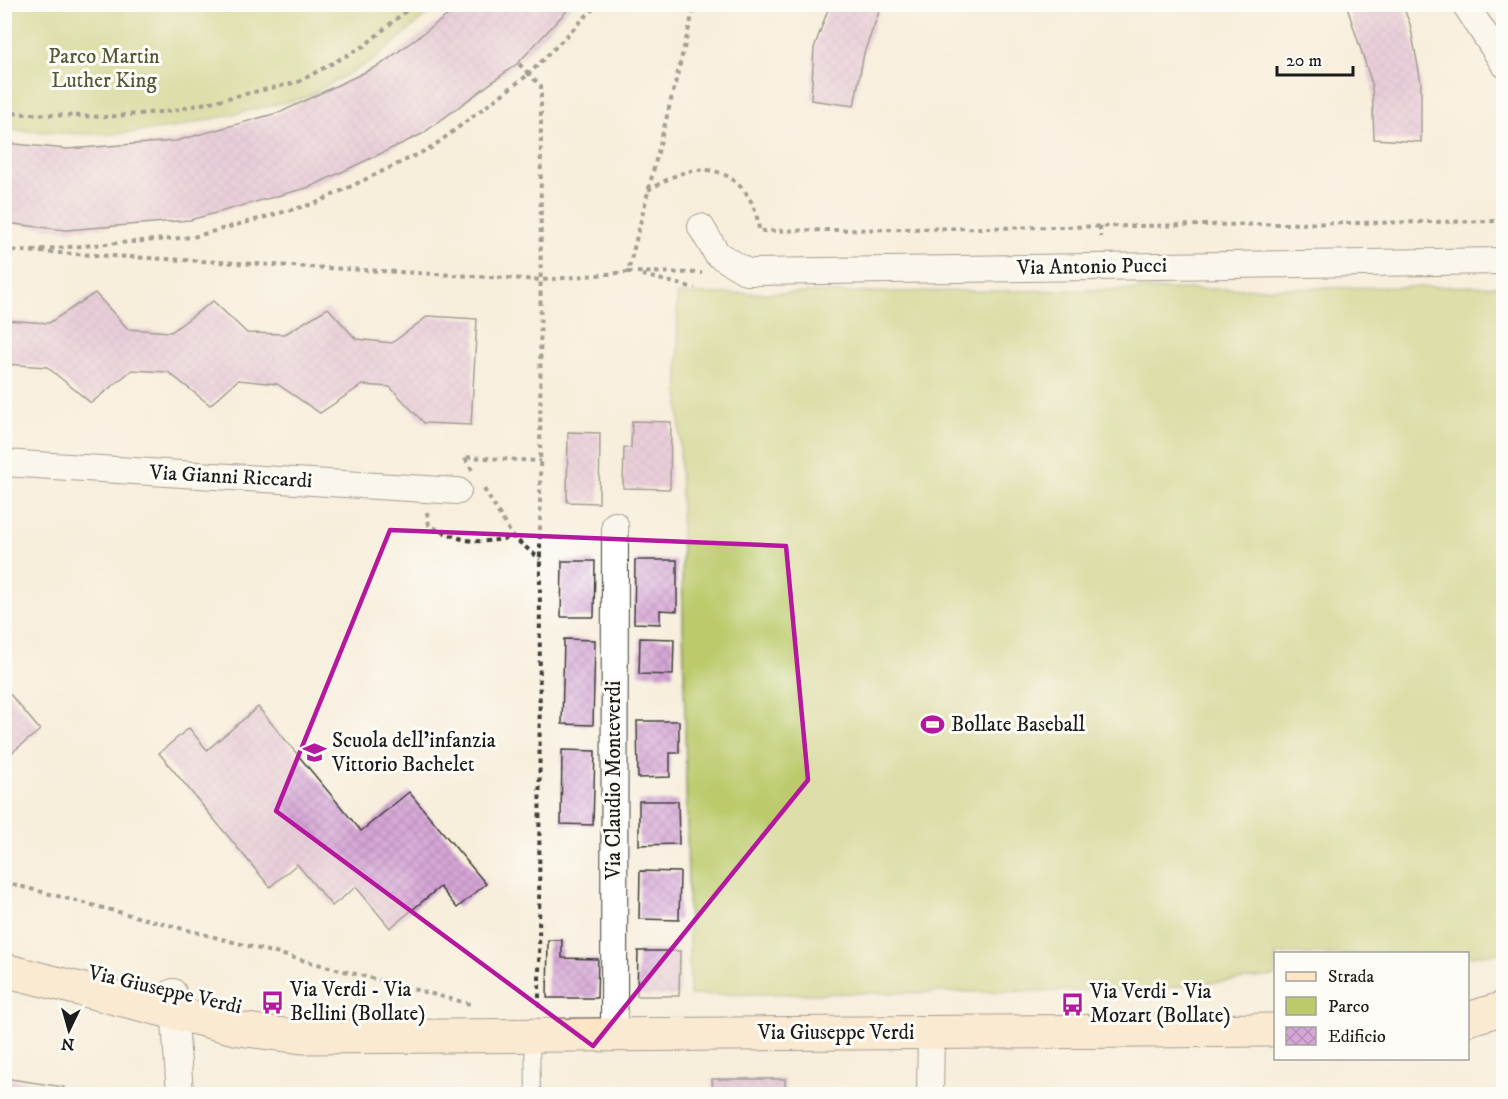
<svg xmlns="http://www.w3.org/2000/svg" width="1508" height="1099" viewBox="0 0 1508 1099" font-family="'IM FELL DW Pica',serif">
<style>
.green{fill:#bcca6c;stroke:#6c7344;stroke-width:1.5}
.building{fill:url(#building-cross-hatch)}
.lines{fill:none;stroke-linecap:round;stroke-linejoin:round}
.lane-casing{stroke:#3d3c39;stroke-width:16}
.street-casing{stroke:#3d3c39;stroke-width:28}
.secondary-casing{stroke:#3d3c39;stroke-width:35}
.path{stroke:#3d3c39;stroke-width:4;stroke-dasharray:4.5 4.5;stroke-linecap:butt}
.lane{stroke:#fff;stroke-width:14}
.street{stroke:#fff;stroke-width:26}
.secondary{stroke:#ffe4c6;stroke-width:33}
.marked{fill:none;stroke:#b5179e;stroke-width:4.5;stroke-linejoin:round}
.labels{text-anchor:middle;dominant-baseline:central;stroke-width:6;stroke-linejoin:round;paint-order:stroke}
.park-label{font-size:21px;fill:#545938;stroke:#fdfcf7}
.street-label{font-size:21px;fill:#1c1c1c;stroke:#fdfcf7}
.poi-label{font-size:21px;fill:#1c1c1c;stroke:#fdfcf7;text-anchor:start}
</style>
<defs>
<pattern id="building-cross-hatch" width="8" height="8" patternUnits="userSpaceOnUse" patternTransform="scale(1.5)"><rect width="8" height="8" fill="#d6a6d6"/><path d="M0 0l8 8M0 8l8-8" fill="none" stroke="#b78eb7"/></pattern>
</defs>
<rect width="100%" height="100%" fill="#fdfcf7"/>
<filter id="ink" filterUnits="userSpaceOnUse"><feTurbulence type="fractalNoise" baseFrequency=".0167" numOctaves="2"/><feDisplacementMap in="SourceGraphic" scale="12" xChannelSelector="R" yChannelSelector="G"/><feConvolveMatrix kernelMatrix="1 2 1 2 8 2 1 2 1" color-interpolation-filters="sRGB"/></filter>
<filter id="wash" filterUnits="userSpaceOnUse"><feTurbulence type="fractalNoise" baseFrequency=".008" numOctaves="4" result="noise"/><feDisplacementMap in="SourceGraphic" scale="24" xChannelSelector="R" yChannelSelector="G"/><feGaussianBlur stdDeviation="1.35" result="paint"/><feColorMatrix in="noise" values="0 0 0 0 0 0 0 0 0 0 0 0 0 0 0 0 0 1.4 0 .05"/><feComposite in="paint" operator="in"/></filter>
<g filter="url(#wash)">
<rect width="100%" height="100%" fill="#f7eedc"/>
<g class="green">
<path d="M4,5L5,4L438,5L373,61L304,98L173,128L105,135L5,130Z"/>
<path d="M1503,286V953L1468,956V954H1276L1275,976L1144,990L690,995L677,294Z"/>
</g>
<g id="blocks">
<g class="building">
<path d="M463,4H573L518,63L422,134L310,187L190,220L66,230L5,223V143L67,149L176,141L281,112L380,65Z"/>
<path d="M830,4H882L864,53L854,106L811,100L814,48Z"/>
<path d="M1346,4H1402L1410,24L1421,82V142L1374,139L1372,84Z"/>
<path d="M95,293L128,329L171,332L213,301L247,333L285,334L328,308L356,339L392,343L428,316L477,319L471,425L424,423L390,387L362,385L320,413L277,384L238,380L210,405L168,372L132,370L91,403L47,367L4,364V320L49,323Z"/>
<path d="M632,421L671,422L670,489L623,488L624,447L631,448Z"/>
<path d="M568,432L600,433L599,503L567,502Z"/>
<path d="M635,560H677V611L660,610V624L634,623Z"/>
<path d="M562,561H595L594,617H561Z"/>
<path d="M640,638L674,639L673,675L639,674Z"/>
<path d="M564,639L595,640L593,725L562,724Z"/>
<path d="M4,687L40,730L4,759Z"/>
<path d="M258,707L361,831L409,792L486,884L457,908L440,887L390,928L356,887L332,906L297,864L270,887L159,753L189,728L207,750Z"/>
<path d="M637,721H679V753H670V777L638,778Z"/>
<path d="M562,750L595,751L593,825L561,824Z"/>
<path d="M639,801H678L679,844L639,845Z"/>
<path d="M640,871L680,872L679,920L639,919Z"/>
<path d="M548,940H562V958L598,959L597,998H547Z"/>
<path d="M638,951H680L679,996H637Z"/>
<path d="M4,1078L64,1087L62,1094H4Z"/>
<path d="M712,1079H785V1094H713Z"/>
</g>
</g>
</g>
<g filter="url(#ink)">
<use href="#blocks" fill-opacity="0" stroke="#3d3c39" stroke-width="1.5"/>
<g class="lines">
<defs>
<path id="lane" d="M532,1034L533,1094"/>
<g id="street">
<path d="M1465,4L1504,64"/>
<path d="M701,227L717,254L747,272L1504,261"/>
<path d="M4,463L458,491"/>
<path d="M173,992L180,1094"/>
<path d="M614,1034L615,525"/>
<path d="M930,1094L931,1033"/>
</g>
<g id="secondary">
<path d="M4,970L239,1029L302,1037L1276,1030"/>
<path d="M1468,1019L1504,1008"/>
</g>
</defs>
<use href="#lane" class="lane-casing"/>
<use href="#street" class="street-casing"/>
<use href="#secondary" class="secondary-casing"/>
<g class="path">
<path d="M456,4L459,9"/>
<path d="M4,113L105,117L171,111L298,82L364,46L414,4"/>
<path d="M648,190C662,183 676,173 691,171C729,163 757,195 759,231L1504,221"/>
<path d="M1100,226V237"/>
<path d="M4,250L543,280L628,272L695,4"/>
<path d="M32,250L193,237L316,203L431,148L529,74L518,63"/>
<path d="M628,272L702,273"/>
<path d="M642,275L695,288"/>
<path d="M472,470L464,457L541,461"/>
<path d="M484,489L513,537L540,559"/>
<path d="M427,512L429,525C462,542 476,545 513,537"/>
<path d="M4,882L474,1005"/>
<path d="M539,1007L541,86L529,74L598,4"/>
</g>
<use href="#lane" class="lane"/>
<use href="#street" class="street"/>
<use href="#secondary" class="secondary"/>
</g>
</g>
<path d="M0 0H1508V1099H0ZM390,530L786,546L808,780L593,1046L276,811Z" fill="#f7eedc" fill-opacity=".55" fill-rule="evenodd"/>
<path class="marked" d="M390,530L786,546L808,780L593,1046L276,811Z"/>
<defs>
<symbol id="stadium-bare" viewBox="-9 -9 18 18"><path d="M0-5a6.5 5 0 1 0 0 10a6.5 5 0 1 0 0-10ZM-3.5-1.8h7v3.6h-7Z" fill="#b5179e" stroke="#fdfcf7" stroke-width="2.5" paint-order="stroke"/></symbol>
<symbol id="school-bare" viewBox="-9 -9 18 18"><path d="M0-5L7-2L0 1L-7-2ZM-4 1L0 2.5L4 1V4Q0 6-4 4Z" fill="#b5179e" stroke="#fdfcf7" stroke-width="2.5" paint-order="stroke"/></symbol>
<symbol id="bus-bare" viewBox="-9 -9 18 18"><path d="M-5-6H5V4H4V6H2V4H-2V6H-4V4H-5ZM-3.5-4V0h7V-4ZM-3.5 1.2v1.5H-2V1.2ZM2 1.2v1.5H3.5V1.2Z" fill="#b5179e" stroke="#fdfcf7" stroke-width="2.5" paint-order="stroke"/></symbol>
</defs>
<g fill-rule="evenodd">
<use href="#stadium-bare" x="916" y="708" width="33" height="33"/>
<use href="#school-bare" x="298" y="736" width="33" height="33"/>
<use href="#bus-bare" x="256" y="986" width="33" height="33"/>
<use href="#bus-bare" x="1056" y="988" width="33" height="33"/>
</g>
<g class="labels">
<g class="park-label">
<text x="104" y="57">Parco Martin<tspan x="104" dy="24">Luther King</tspan></text>
</g>
<g class="street-label">
<text transform="translate(1092 267) rotate(-1)">Via Antonio Pucci</text>
<text transform="translate(231 477) rotate(3)">Via Gianni Riccardi</text>
<text transform="translate(614 780) rotate(-90)">Via Claudio Monteverdi</text>
<text transform="translate(165 990) rotate(13)">Via Giuseppe Verdi</text>
<text x="836" y="1033">Via Giuseppe Verdi</text>
</g>
<g class="poi-label">
<text x="951" y="725">Bollate Baseball</text>
<text x="332" y="741">Scuola dell'infanzia<tspan x="332" dy="24">Vittorio Bachelet</tspan></text>
<text x="290" y="990">Via Verdi - Via<tspan x="290" dy="24">Bellini (Bollate)</tspan></text>
<text x="1090" y="992">Via Verdi - Via<tspan x="1090" dy="24">Mozart (Bollate)</tspan></text>
</g>
</g>
<rect width="1508" height="1099" fill="none" stroke="#fdfcf7" stroke-width="24"/>
<rect x="1274" y="952" width="195" height="108" fill="#fdfcf7" stroke="#a3a29f" stroke-width="1.5"/>
<rect x="1286" y="972" width="30" height="9" fill="#ffe4c6" stroke="#a3a29f" stroke-width="1.5"/>
<text x="1328" y="982" font-size="18" fill="#1c1c1c">Strada</text>
<rect x="1286" y="997" width="30" height="18" fill="#bcca6c" stroke="#a3a29f" stroke-width="1.5"/>
<text x="1328" y="1012" font-size="18" fill="#1c1c1c">Parco</text>
<rect x="1286" y="1027" width="30" height="18" fill="url(#building-cross-hatch)" stroke="#a3a29f" stroke-width="1.5"/>
<text x="1328" y="1042" font-size="18" fill="#1c1c1c">Edificio</text>
<g transform="translate(69 1030) rotate(185)" stroke="#fdfcf7" stroke-width="4.5" paint-order="stroke">
<path d="M0-4.5L10 22L0 15L-10 22Z" fill="#1c1c1c"/>
<text y="-9" font-size="16" font-weight="bold" text-anchor="middle" fill="#1c1c1c">N</text>
</g>
<path d="M1277 66v9h76v-9" fill="none" stroke="#1c1c1c" stroke-width="3"/>
<text x="1286" y="66" font-size="18" fill="#1c1c1c" stroke="#fdfcf7" stroke-width="4.5" paint-order="stroke">20 m</text>
</svg>
